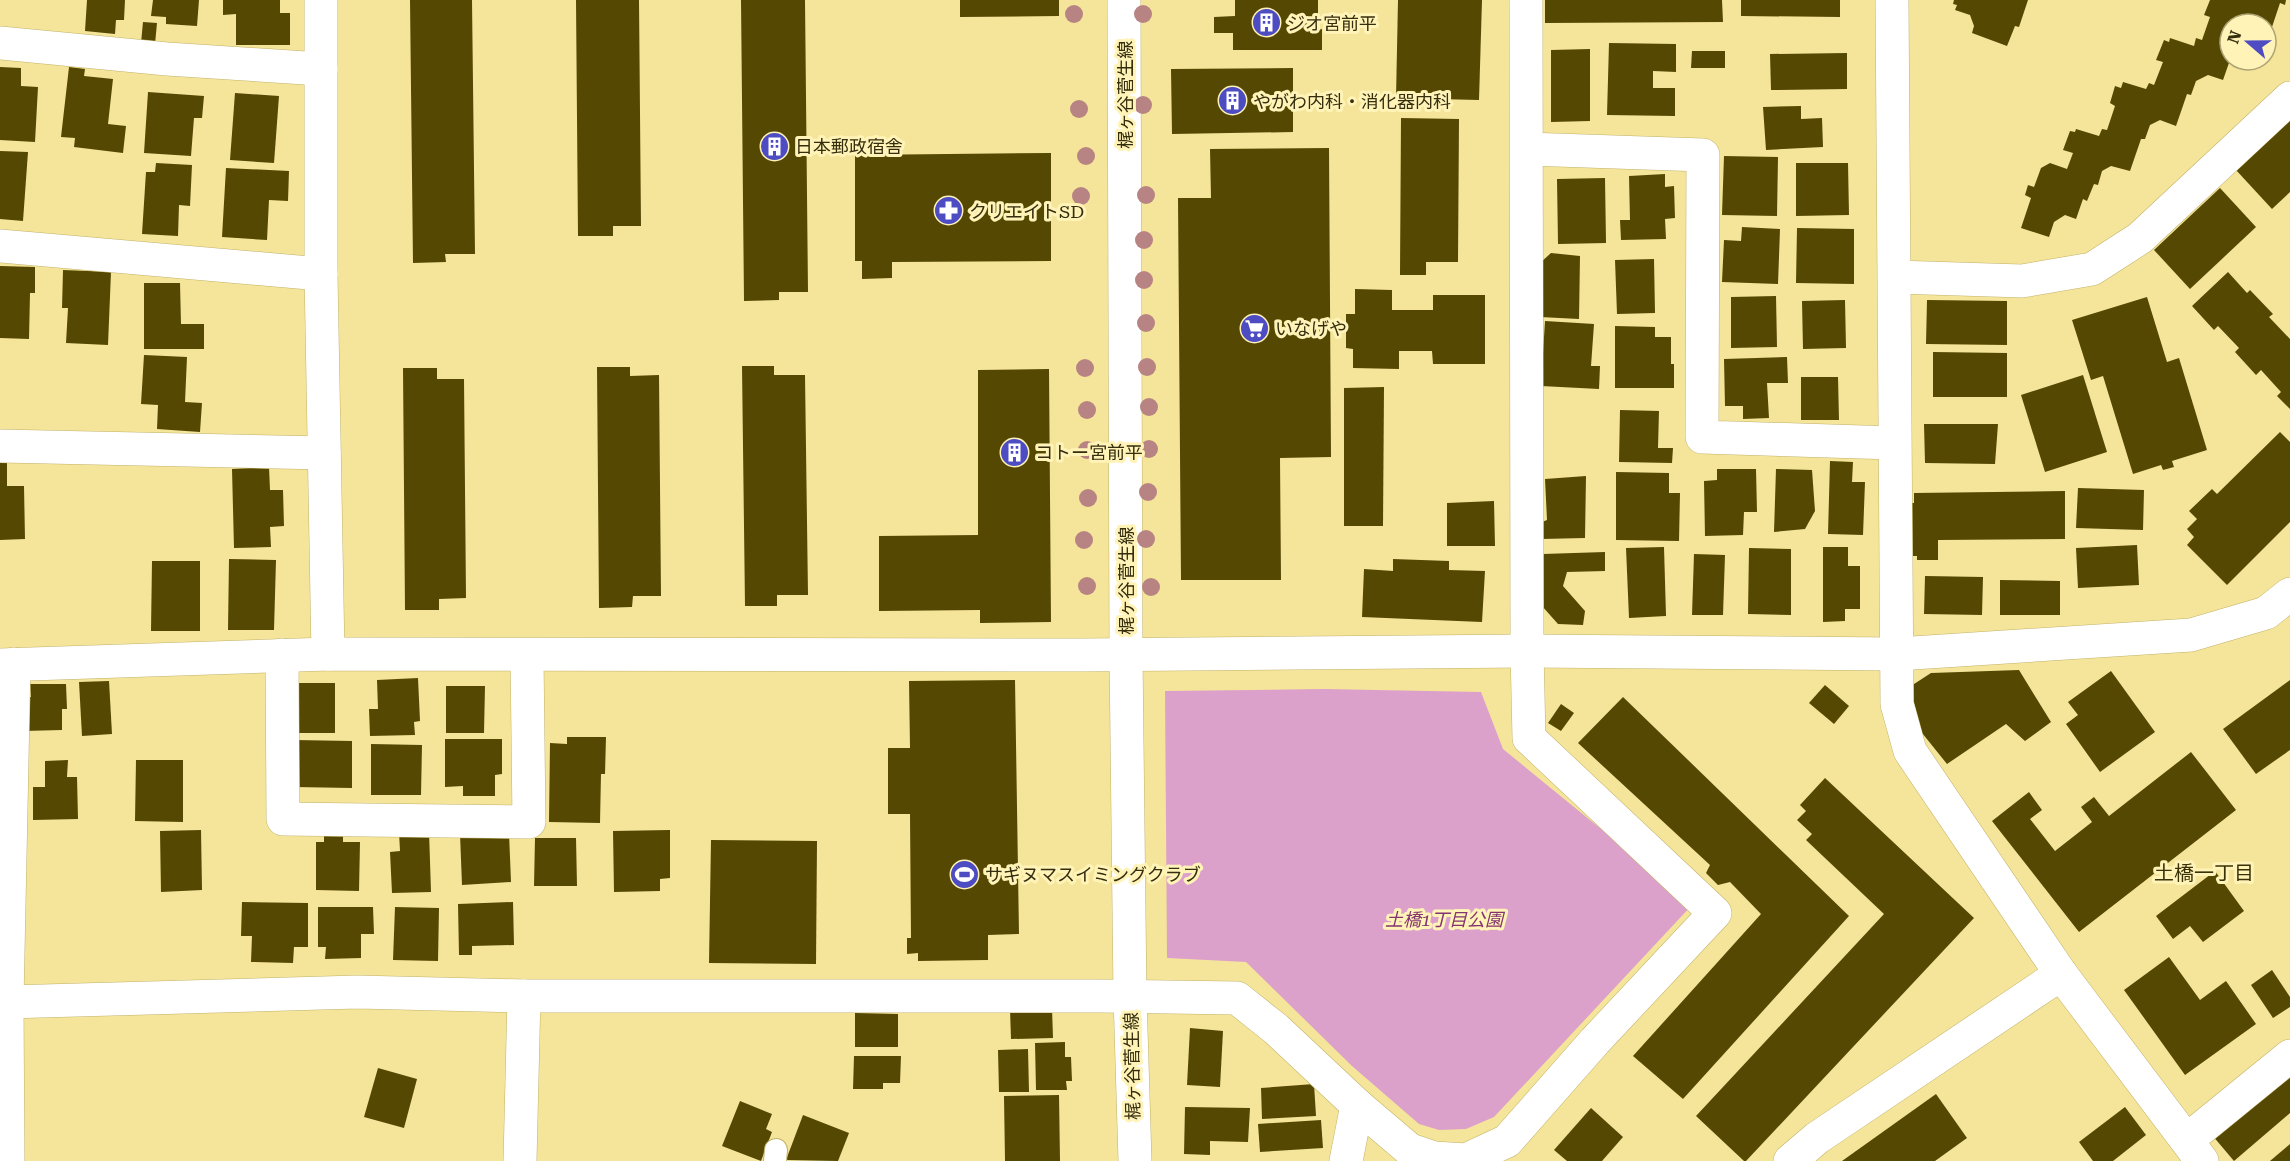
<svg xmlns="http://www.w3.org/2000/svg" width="2290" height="1161" viewBox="0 0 2290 1161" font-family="'Roboto Serif','Noto Sans JP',serif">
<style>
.green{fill:#dca1ca}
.building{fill:#544803}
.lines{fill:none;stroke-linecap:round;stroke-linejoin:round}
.service-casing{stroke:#c2b269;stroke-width:24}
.minor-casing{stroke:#c2b269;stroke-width:34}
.tertiary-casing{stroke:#c2b269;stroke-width:34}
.service{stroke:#fff;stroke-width:22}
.minor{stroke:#fff;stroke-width:33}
.tertiary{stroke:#fff;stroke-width:33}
.tree{fill:#b78483}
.labels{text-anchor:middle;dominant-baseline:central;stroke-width:6;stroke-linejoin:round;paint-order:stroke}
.poi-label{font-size:18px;fill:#342d0e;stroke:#fff3b7;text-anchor:start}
.street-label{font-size:18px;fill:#342d0e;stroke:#fff3b7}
.park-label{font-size:18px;font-style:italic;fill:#843571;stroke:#fff3b7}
.neighbourhood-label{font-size:20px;fill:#393108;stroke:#fff3b7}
</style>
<rect width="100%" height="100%" fill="#f5e59a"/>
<path class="green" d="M1324,689L1481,692L1503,749L1693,904L1494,1117L1466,1129L1439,1130L1419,1124L1352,1066L1246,962L1167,958L1165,691Z"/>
<g class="building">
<path d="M87,0H125L124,20H116L115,34L85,31Z"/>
<path d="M153,0H199L197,26L166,24V17L151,16Z"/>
<path d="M223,0H280V13H290V45H236V14L223,15Z"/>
<path d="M410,0H472L475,254H445L446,262L413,263Z"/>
<path d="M576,0H639L641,226H613V236H578Z"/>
<path d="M741,0H805L808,292H779V300L744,301Z"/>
<path d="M960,0H1059V16L960,17Z"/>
<path d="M1235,0H1318V30L1322,29V50H1233V33H1214V17L1235,16Z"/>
<path d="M1398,0H1482L1479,100L1396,98Z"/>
<path d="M1545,0H1722L1723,22L1545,23Z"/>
<path d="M1741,0H1840V17L1741,16Z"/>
<path d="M1954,0H2028L2019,27L2015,26L2007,46L1972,33L1974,26L1970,15L1955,10L1957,5L1953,4Z"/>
<path d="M2210,0H2286L2285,5L2280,3L2269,36L2266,35V24H2230V60L2223,80L2208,75L2196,81L2191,95L2187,94L2176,126L2160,120L2150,125L2145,139H2141L2130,171L2111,166L2102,171L2098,185L2094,184L2087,201L2083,199L2076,219L2065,215L2054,222L2049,237L2021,228L2031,198L2025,195L2028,185L2034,187L2041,168L2050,163L2067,169L2073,153L2063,150L2070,131L2075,132L2076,129L2099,136L2102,129L2107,130L2115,106L2110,103L2115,86L2121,88L2123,82L2146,89L2149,83L2154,85L2163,62L2156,60L2164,40L2169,42L2170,38L2194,46L2196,38L2202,40L2210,17L2204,15Z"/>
<path d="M143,22L157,23L155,44L141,43Z"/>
<path d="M1609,43L1676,44V72L1653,71V88H1675V116L1607,115Z"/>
<path d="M1590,49V121L1551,122V50Z"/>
<path d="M1692,51H1725V68H1691Z"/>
<path d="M1847,53V89L1771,90L1770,54Z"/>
<path d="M0,67L21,68V86L38,87L35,142L0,140Z"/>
<path d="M69,67L85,69L84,76L113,79L108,124L126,126L123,153L74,147L75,138L61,137Z"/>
<path d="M1293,68V132L1172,134L1171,69Z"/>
<path d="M148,92L204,96L202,118H194L191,156L144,153Z"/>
<path d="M235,93L279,96L274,163L230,160Z"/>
<path d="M1801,106V119L1822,118L1823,147L1766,150L1763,107Z"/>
<path d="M1401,118L1459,119L1458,262H1426V275H1400Z"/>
<path d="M2290,120V192L2272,209L2236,170Z"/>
<path d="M1329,148L1331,457L1280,458L1281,580H1181L1178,198H1211L1210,149Z"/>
<path d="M0,151L28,152L23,221L0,219Z"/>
<path d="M1051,153V261L892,262V278L862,279V261H855V155Z"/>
<path d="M1724,156L1778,157L1777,216L1722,215Z"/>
<path d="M156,163L192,165L190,206L179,205L178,236L142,234L146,172H155Z"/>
<path d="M1796,163H1848L1849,215L1796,216Z"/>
<path d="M226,168L289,171L288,201L269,200L267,240L222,237Z"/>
<path d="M1665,174V187L1674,186L1675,218L1665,219L1666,239L1621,240L1620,220H1630L1629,176Z"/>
<path d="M1605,178L1606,243L1558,244L1557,179Z"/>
<path d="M2220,188L2256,227L2190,289L2154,250Z"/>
<path d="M1742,227L1780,229L1778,284L1722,282L1724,240L1741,241Z"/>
<path d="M1797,228L1854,229V284L1796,283Z"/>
<path d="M1551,253L1580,256L1579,319L1540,317V263Z"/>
<path d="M1654,259L1655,313L1617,314L1615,260Z"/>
<path d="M0,266L35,267V293H30L29,339L0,338Z"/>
<path d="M63,270L111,272L108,345L66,343L68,308H62Z"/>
<path d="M2228,272L2247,293L2250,290L2273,314L2269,317L2290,339V409L2277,396L2281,392L2261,370L2256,375L2235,352L2239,348L2218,326L2214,330L2192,306Z"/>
<path d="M144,283H180L181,324H204V349H144Z"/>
<path d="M1355,289L1392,290V310H1433V295H1485V364H1433L1432,351H1399V369L1353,368V349L1346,348V314H1355Z"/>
<path d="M1776,296L1777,347L1731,348V297Z"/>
<path d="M2147,297L2167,362L2179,358L2207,450L2172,461L2174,467L2163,470L2161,465L2133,474L2103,376L2091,380L2072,320Z"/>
<path d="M1845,300L1846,348L1803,349L1802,301Z"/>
<path d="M1927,300L2007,301V345L1926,344Z"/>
<path d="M1545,321L1594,324L1591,366H1600L1599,389L1541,386Z"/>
<path d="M1615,326L1655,327V337H1671V364H1674V388H1615Z"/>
<path d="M1933,352L2007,353V397H1933Z"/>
<path d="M144,355L187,357L185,402L202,403L200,432L157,429L158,405L141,404Z"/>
<path d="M1787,357L1788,383H1767L1769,418L1743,419V406H1725L1724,359Z"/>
<path d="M742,366H774V375H805L808,595H777V606H745Z"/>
<path d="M597,367H630V376L659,375L661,596H633L632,607L599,608Z"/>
<path d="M403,368H437V379H464L466,598L439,599V610H405Z"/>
<path d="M1049,369L1051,622L980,623V610L879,611V536L978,535V370Z"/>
<path d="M2083,375L2107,452L2045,472L2021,395Z"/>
<path d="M1801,377H1838L1839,420H1801Z"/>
<path d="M1384,387L1383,526H1344V388Z"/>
<path d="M1620,410L1659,411L1658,448H1673L1672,463L1619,462Z"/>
<path d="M1924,424H1998L1995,464L1925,463Z"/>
<path d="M2280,432L2290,442V522L2227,585L2187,545L2194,537L2187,529L2197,519L2189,511L2212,489L2217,494Z"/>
<path d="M0,461H7V486H24L25,539L0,540Z"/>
<path d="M1830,461L1853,462L1852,482H1865L1863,535L1828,534Z"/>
<path d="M269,467L270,490H283L284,526L270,527L271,547L234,548L232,469Z"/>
<path d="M1717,469H1756L1757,512H1744L1743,535L1705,536L1704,481L1717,480Z"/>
<path d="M1776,469L1812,470L1815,511L1805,529L1774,532Z"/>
<path d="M1616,472L1669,473V493H1680L1679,541L1616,540Z"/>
<path d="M1586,476L1585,538L1541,539L1542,522L1547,520L1545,479Z"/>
<path d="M2078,488L2144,490L2143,530L2076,528Z"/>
<path d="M2065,491V539L1938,540V560H1917V556H1909L1908,503H1914V493Z"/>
<path d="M1494,501L1495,546H1447V503Z"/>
<path d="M2137,545L2139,585L2078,588L2076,548Z"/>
<path d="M1664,547L1666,616L1629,618L1626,548Z"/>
<path d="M1823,547H1848V566H1860V609H1845V621L1823,622Z"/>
<path d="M1749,548L1791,549V615L1748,614Z"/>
<path d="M1605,552V571L1567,572L1563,586L1585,611L1583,625L1558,624L1542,606L1543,554Z"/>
<path d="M1694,554L1725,555L1723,615H1692Z"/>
<path d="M229,559L276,560L274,630H228Z"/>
<path d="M1393,559L1449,561V570L1485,571L1482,622L1362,617L1364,569L1393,571Z"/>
<path d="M152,561H200V631H151Z"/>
<path d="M1925,576L1983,577L1982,615L1924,614Z"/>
<path d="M2000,580L2060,581V615H2000Z"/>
<path d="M2019,670L2051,722L2025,741L2006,724L1947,764L1910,718L1911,686L1931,673Z"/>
<path d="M2111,671L2155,732L2100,772L2066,724L2078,715L2068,702Z"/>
<path d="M418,678L420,721L414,722L415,735L370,736L369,709H378L377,680Z"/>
<path d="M1015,680L1019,934L988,935V960L918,961V953L907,954V938H911L910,814H888V748H910L909,681Z"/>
<path d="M2290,680V750L2256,774L2223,729Z"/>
<path d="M109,681L112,734L82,736L79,682Z"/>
<path d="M295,683H335V733H294Z"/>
<path d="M30,684H66L67,709H62V730L23,731V697H31Z"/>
<path d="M1825,685L1849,706L1834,724L1809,703Z"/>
<path d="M446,686H485L484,733H446Z"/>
<path d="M1623,697L1849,916L1683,1099L1633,1056L1761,914L1730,882L1718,885L1706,873L1710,865L1578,743Z"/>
<path d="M1561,704L1574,713L1561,731L1548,723Z"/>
<path d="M567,737H606L605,774H601L600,823L549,822L550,743L567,744Z"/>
<path d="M445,739H502V774L495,775V796H463V786L445,787Z"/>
<path d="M294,740L352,741V788L294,787Z"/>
<path d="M371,744L422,745L421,795H371Z"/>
<path d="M2191,752L2236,810L2079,932L1992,821L2029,792L2042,810L2030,819L2055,851L2092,822L2081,807L2094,797L2109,816Z"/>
<path d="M68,760L67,777H77L78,819L33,820V787H45V761Z"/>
<path d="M136,760H183V822L135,821Z"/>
<path d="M1825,778L1974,918L1746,1161H1744L1696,1116L1884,914L1806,840L1812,834L1797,820L1806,811L1800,805Z"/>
<path d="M201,830L202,890L161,892L160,831Z"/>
<path d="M670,830V878L660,879V891L614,892L613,831Z"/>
<path d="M429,831L431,892L392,893L390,852L400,851L399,832Z"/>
<path d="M324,832H343V842H360L359,891L316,890V842H324Z"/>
<path d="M509,833L511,882L462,885L460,834Z"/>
<path d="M535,838H576L577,886H534Z"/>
<path d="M711,840L817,841L816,964L709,963Z"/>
<path d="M2215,871L2244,911L2203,942L2190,926L2173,939L2156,916Z"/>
<path d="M242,902L308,903V947H294L293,963L251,962L252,936H241Z"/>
<path d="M513,902L514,945L472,946V955H459L458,904Z"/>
<path d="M318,907H373L374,934H361V958L325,959L326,947H318Z"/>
<path d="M395,907L439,908L438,961L393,960Z"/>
<path d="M2169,957L2200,1000L2226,981L2256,1024L2185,1075L2124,990Z"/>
<path d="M2272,970L2290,997V1007L2273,1018L2251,985Z"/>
<path d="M1052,1008L1053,1038L1011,1039L1010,1009Z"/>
<path d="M855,1013L898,1014V1047H855Z"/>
<path d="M1190,1028L1223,1031L1220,1087L1187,1085Z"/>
<path d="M1065,1042V1057H1071L1072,1081H1066L1067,1090H1036L1035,1043Z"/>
<path d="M1028,1049L1029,1092H999L998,1050Z"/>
<path d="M854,1056H901L900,1083H883V1089H853Z"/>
<path d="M378,1068L417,1079L404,1128L364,1117Z"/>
<path d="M2290,1071V1113L2234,1161L2212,1135Z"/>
<path d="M1314,1084L1316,1116L1262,1119L1261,1088Z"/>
<path d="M1936,1094L1967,1138L1935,1161H1842Z"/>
<path d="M1059,1095L1060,1161H1005L1004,1096Z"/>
<path d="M740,1101L772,1114L766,1129L772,1132L761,1161L722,1146Z"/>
<path d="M1185,1107L1250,1108L1248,1142L1210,1141V1155L1184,1154Z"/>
<path d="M2125,1107L2146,1135L2113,1161H2093L2079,1142Z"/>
<path d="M1591,1108L1623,1137L1602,1161H1567L1554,1150Z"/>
<path d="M803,1115L849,1133L838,1161L786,1160Z"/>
<path d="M1321,1120L1323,1148L1260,1152L1258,1124Z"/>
<path d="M2290,1144V1161H2270Z"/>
</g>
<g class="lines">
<defs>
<path id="service" d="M775,1161L776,1150"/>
<g id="minor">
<path d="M321,0V274L328,654"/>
<path d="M1892,0L1897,704L1910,751L2061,974L2202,1161"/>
<path d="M0,43L167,59L321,69"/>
<path d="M1527,149L1703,155L1702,437L1894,443"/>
<path d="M0,246L321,274"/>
<path d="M1895,277L2022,281L2092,269L2140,238L2290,98"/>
<path d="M0,446L324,453"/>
<path d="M282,655L283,819L529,822L527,656"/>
<path d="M0,665L328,654L1083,655L1527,651L1897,654L2191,635L2266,613L2290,594"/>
<path d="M7,1002L357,992L524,996H1100L1237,998L1276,1029L1357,1105L1410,1150L1434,1158L1466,1160L1507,1141L1595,1041L1715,913L1529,738L1527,651L1526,0"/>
<path d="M2187,1140L2290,1056"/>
<path d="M8,1161L7,1002L14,664"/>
<path d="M520,1161L524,996"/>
<path d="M1346,1161L1357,1105"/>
<path d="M1790,1161L1817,1138L2061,974"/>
</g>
<path id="tertiary" d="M1124,0L1126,655L1130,996L1135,1161"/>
</defs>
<use href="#service" class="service-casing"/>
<use href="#minor" class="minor-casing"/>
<use href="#tertiary" class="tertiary-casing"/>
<use href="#service" class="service"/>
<use href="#minor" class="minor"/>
<use href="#tertiary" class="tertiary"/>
</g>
<g class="tree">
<circle cx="1074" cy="14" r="9"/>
<circle cx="1143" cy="14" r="9"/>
<circle cx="1143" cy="105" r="9"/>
<circle cx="1079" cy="109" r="9"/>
<circle cx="1086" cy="156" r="9"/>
<circle cx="1146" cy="195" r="9"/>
<circle cx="1081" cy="196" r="9"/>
<circle cx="1144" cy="240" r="9"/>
<circle cx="1144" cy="280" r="9"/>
<circle cx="1146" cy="323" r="9"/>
<circle cx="1147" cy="367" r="9"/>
<circle cx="1085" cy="368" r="9"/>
<circle cx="1149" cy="407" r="9"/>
<circle cx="1087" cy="410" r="9"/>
<circle cx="1149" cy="449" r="9"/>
<circle cx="1087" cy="450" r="9"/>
<circle cx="1148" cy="492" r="9"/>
<circle cx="1088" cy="498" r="9"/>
<circle cx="1146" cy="539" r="9"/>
<circle cx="1084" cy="540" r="9"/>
<circle cx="1087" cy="586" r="9"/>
<circle cx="1151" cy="587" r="9"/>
</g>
<defs>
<symbol id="building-disc" viewBox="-11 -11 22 22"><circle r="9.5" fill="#4e4cc3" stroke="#fff3b7"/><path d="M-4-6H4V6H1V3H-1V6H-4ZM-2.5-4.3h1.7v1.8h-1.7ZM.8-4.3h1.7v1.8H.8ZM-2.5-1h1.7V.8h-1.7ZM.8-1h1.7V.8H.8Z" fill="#fff"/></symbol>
<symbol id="pharmacy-disc" viewBox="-11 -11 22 22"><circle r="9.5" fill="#4e4cc3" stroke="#fff3b7"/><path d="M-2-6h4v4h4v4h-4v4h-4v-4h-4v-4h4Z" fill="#fff"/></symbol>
<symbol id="supermarket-disc" viewBox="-11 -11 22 22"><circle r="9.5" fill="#4e4cc3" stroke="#fff3b7"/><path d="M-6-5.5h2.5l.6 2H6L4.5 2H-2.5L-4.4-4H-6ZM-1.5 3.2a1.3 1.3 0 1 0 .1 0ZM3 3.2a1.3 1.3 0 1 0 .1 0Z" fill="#fff"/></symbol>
<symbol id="stadium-disc" viewBox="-11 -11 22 22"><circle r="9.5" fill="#4e4cc3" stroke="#fff3b7"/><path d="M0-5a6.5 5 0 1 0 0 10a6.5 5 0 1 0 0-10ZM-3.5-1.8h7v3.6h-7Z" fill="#fff"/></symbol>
</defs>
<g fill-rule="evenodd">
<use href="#building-disc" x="1250" y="6" width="33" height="33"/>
<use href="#building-disc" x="1216" y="84" width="33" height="33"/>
<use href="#building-disc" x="758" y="130" width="33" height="33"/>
<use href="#pharmacy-disc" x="932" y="194" width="33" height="33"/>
<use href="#supermarket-disc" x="1238" y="312" width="33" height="33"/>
<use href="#building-disc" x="998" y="436" width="33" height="33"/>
<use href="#stadium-disc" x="948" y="858" width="33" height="33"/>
</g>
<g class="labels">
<g class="poi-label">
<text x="1287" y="23">ジオ宮前平</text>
<text x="1253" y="101">やがわ内科・消化器内科</text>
<text x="795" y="146">日本郵政宿舎</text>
<text x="969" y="211">クリエイトSD</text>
<text x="1275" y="328">いなげや</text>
<text x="1035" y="452">コトー宮前平</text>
<text x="985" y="874">サギヌマスイミングクラブ</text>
</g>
<g class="street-label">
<text transform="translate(1125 95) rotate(-90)">梶ヶ谷菅生線</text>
<text transform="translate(1126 581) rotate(-90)">梶ヶ谷菅生線</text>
<text transform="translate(1132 1066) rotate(-91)">梶ヶ谷菅生線</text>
</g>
<g class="park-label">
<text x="1444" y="919">土橋1丁目公園</text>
</g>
<g class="neighbourhood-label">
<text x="2204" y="873">土橋一丁目</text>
</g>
</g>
<g transform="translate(2248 42) rotate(290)"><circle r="28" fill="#fff3b7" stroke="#aea473" stroke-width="1.5"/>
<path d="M0-4.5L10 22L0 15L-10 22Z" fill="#4e4cc3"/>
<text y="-9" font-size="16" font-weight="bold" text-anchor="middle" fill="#342d0e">N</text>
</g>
</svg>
